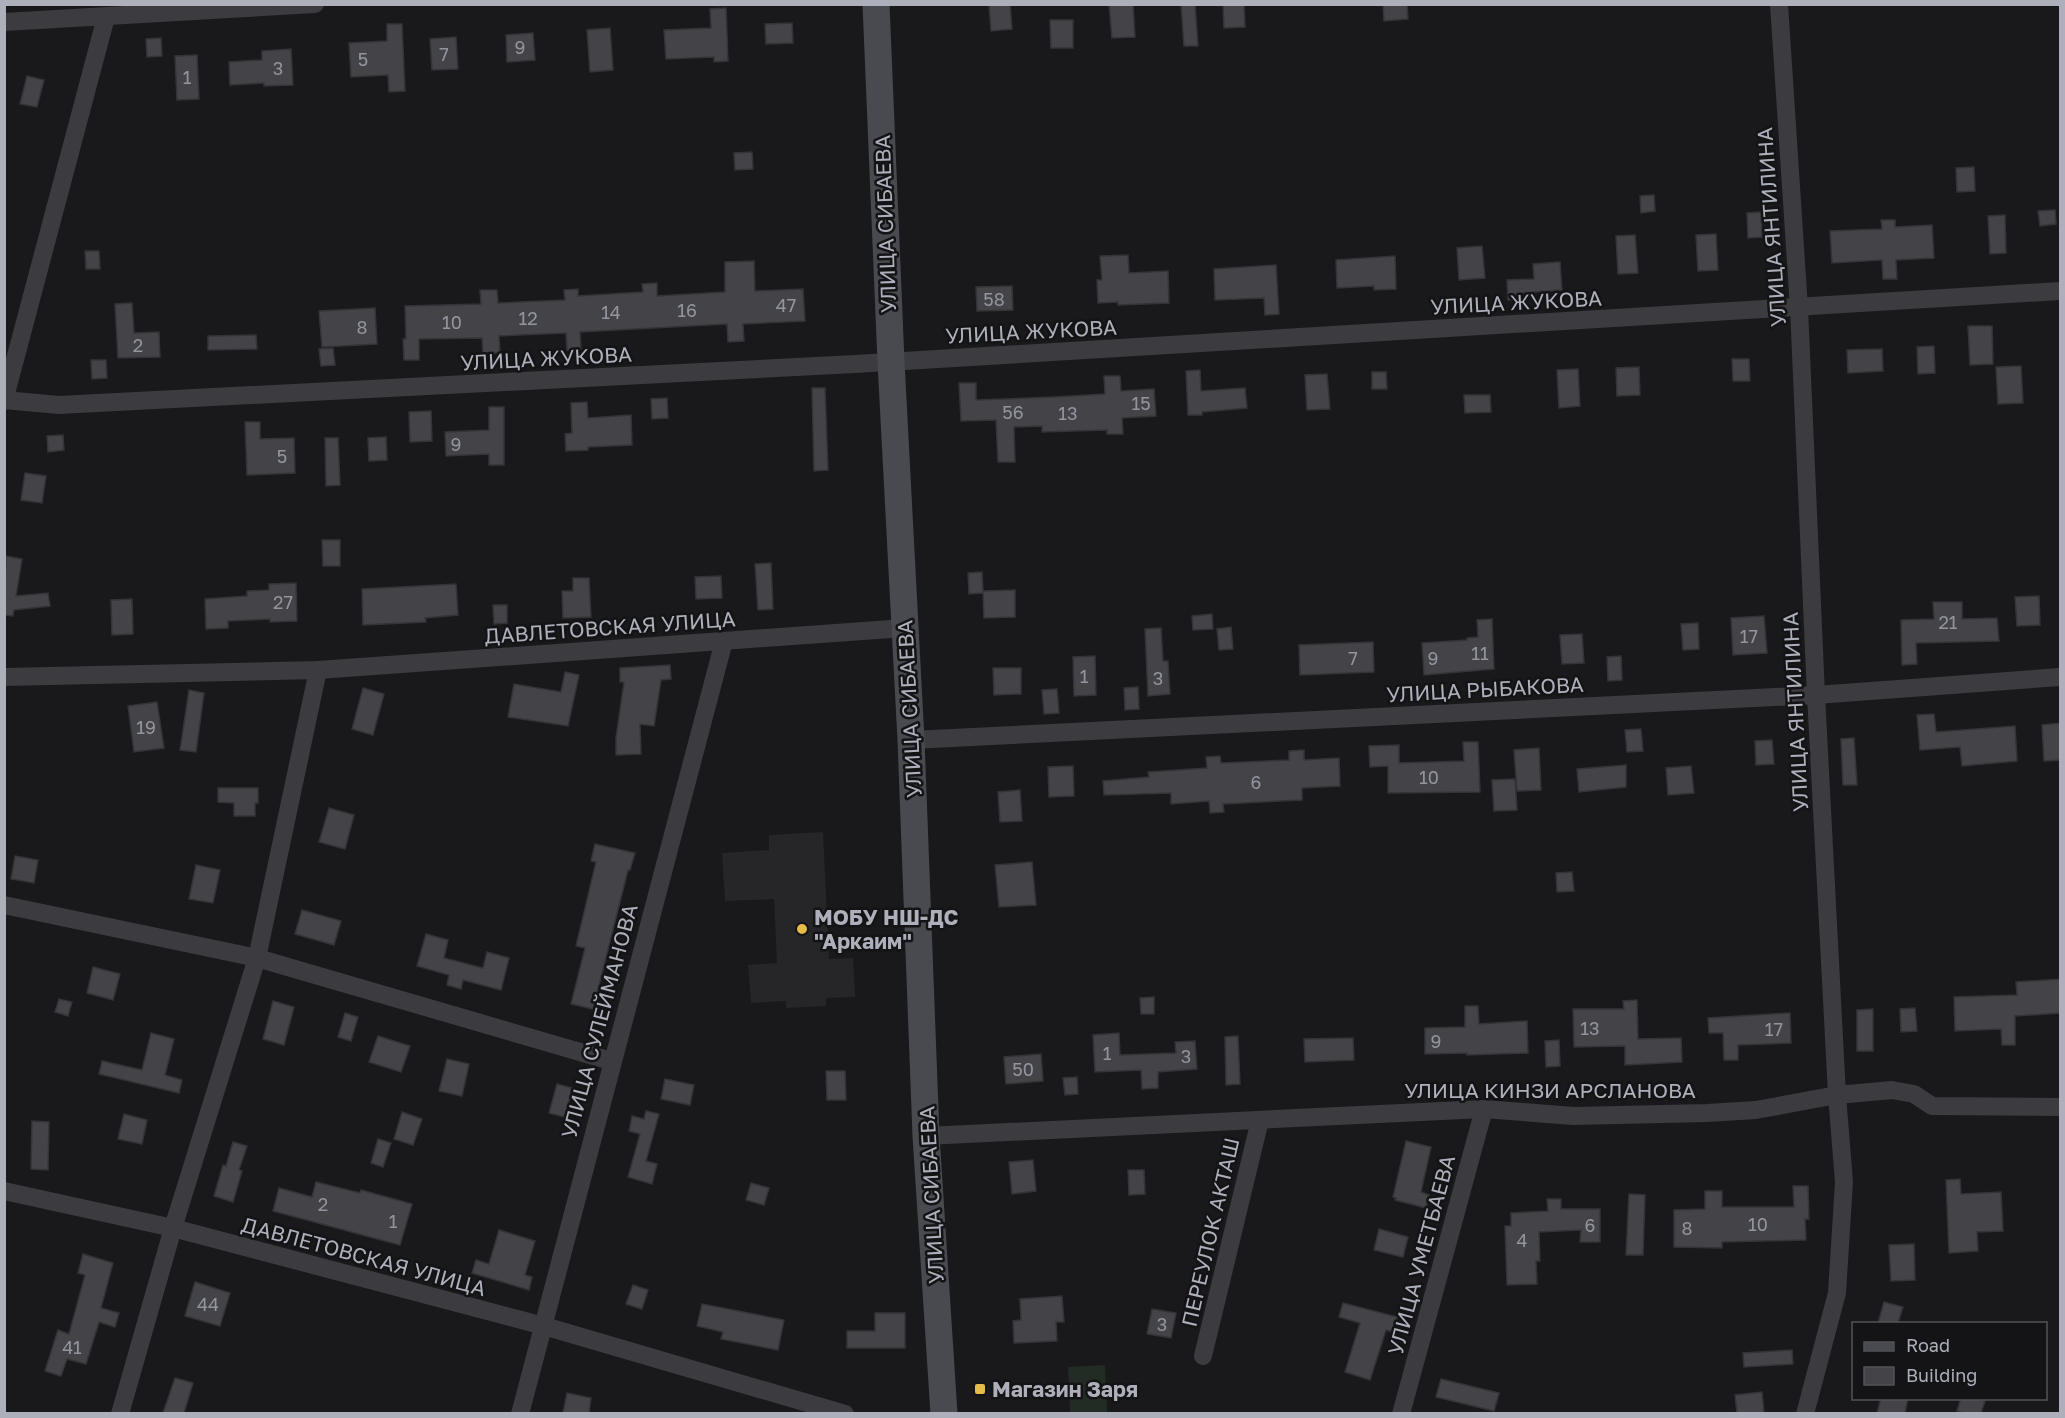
<svg xmlns="http://www.w3.org/2000/svg" width="2065" height="1418" viewBox="0 0 2065 1418" font-family="'Golos Text',sans-serif">
<style>
.built{fill:#262528}
.green{fill:#232b25}
.building{fill:#444448;stroke:#343337;stroke-width:1.5}
.lines{fill:none;stroke-linecap:round;stroke-linejoin:round}
.minor{stroke:#3b3b40;stroke-width:18}
.secondary{stroke:#494a50;stroke-width:27}
.poi-dot{fill:#e6bb47;stroke:#141416;stroke-width:2}
.labels{text-anchor:middle;dominant-baseline:central;stroke-width:5;stroke-linejoin:round;paint-order:stroke}
.number-label{font-size:18px;fill:#93959e}
.street-label{font-size:21px;fill:#adb0ba;stroke:#141416}
.poi-label{font-size:21px;font-weight:bold;fill:#adb0ba;stroke:#141416;text-anchor:start}
</style>
<rect width="100%" height="100%" fill="#19191b"/>
<path class="built" d="M823,832L829,959L853,958L855,997L826,998V1006L786,1008V1001L751,1003L748,965L777,963L774,899L725,901L722,853L769,850V835Z"/>
<path class="green" d="M1105,1365L1107,1413H1070L1068,1367Z"/>
<g class="building">
<path d="M989,4H1010L1012,29L991,31Z"/>
<path d="M1109,4H1133L1135,37L1112,38Z"/>
<path d="M1181,4H1195L1198,46H1184Z"/>
<path d="M1223,4H1244L1245,27L1224,28Z"/>
<path d="M1383,4H1407L1408,19L1384,21Z"/>
<path d="M726,8L728,61L714,62V57L666,59L664,30L711,28L710,9Z"/>
<path d="M1050,20H1073V48H1051Z"/>
<path d="M792,23L793,43L766,44L765,24Z"/>
<path d="M387,24H402L405,91L389,92L388,75L351,77L349,43L387,41Z"/>
<path d="M610,28L613,70L590,72L587,30Z"/>
<path d="M533,33L535,60L507,62L506,35Z"/>
<path d="M456,37L458,69L432,70L430,39Z"/>
<path d="M161,38L162,56L147,57L146,39Z"/>
<path d="M291,49L293,85L264,86V83L230,85L229,62L262,60V51Z"/>
<path d="M197,55L199,99L177,100L175,56Z"/>
<path d="M27,76L44,80L37,107L20,104Z"/>
<path d="M752,152L753,169L735,170L734,153Z"/>
<path d="M1974,167L1975,191L1957,192L1956,168Z"/>
<path d="M1654,195L1655,211L1641,213L1640,196Z"/>
<path d="M2055,210L2056,224L2040,226L2038,211Z"/>
<path d="M1761,212L1762,237L1748,238L1747,213Z"/>
<path d="M2005,215L2006,253L1990,254L1988,216Z"/>
<path d="M1881,220H1895V227L1932,225L1934,258L1896,260L1897,279H1883L1882,260L1832,263L1830,231L1882,229Z"/>
<path d="M1716,234L1718,270L1698,271L1696,235Z"/>
<path d="M1635,235L1638,273L1618,274L1616,236Z"/>
<path d="M1482,246L1485,278L1459,280L1457,248Z"/>
<path d="M85,251H99L100,269H86Z"/>
<path d="M1128,255L1129,273L1168,271L1169,303L1118,305V302L1098,303L1097,280H1102L1100,256Z"/>
<path d="M1395,256L1396,289L1374,290V286L1337,288L1336,260Z"/>
<path d="M754,261L755,291L803,289L805,321L743,324L744,341L728,342L727,324L580,332L581,349L567,350L566,333L499,336L500,353H483L482,338L419,339V360H404L403,339H406L405,306L481,304L480,290H497L498,303L565,300L564,290L578,289V296L643,292L642,284L657,283V296L725,292V262Z"/>
<path d="M1560,262L1562,290L1521,293V300H1508L1507,280L1534,279L1533,264Z"/>
<path d="M1276,265L1279,314L1265,315L1264,298L1215,300L1214,269Z"/>
<path d="M1012,286L1013,310L977,311L976,287Z"/>
<path d="M132,303L134,333L159,332L160,357L118,358L115,304Z"/>
<path d="M375,308L377,344L322,347L319,311Z"/>
<path d="M1968,326H1992L1993,364L1970,365Z"/>
<path d="M256,335L257,349L208,350V336Z"/>
<path d="M1934,346L1935,373L1918,374L1917,347Z"/>
<path d="M333,348L335,365L321,366L319,349Z"/>
<path d="M1882,349L1883,371L1848,373L1847,350Z"/>
<path d="M1732,359H1749L1750,381H1733Z"/>
<path d="M91,360H106L107,378L92,379Z"/>
<path d="M2021,366L2023,403L1998,404L1996,367Z"/>
<path d="M1639,367L1640,395L1617,396L1616,368Z"/>
<path d="M1578,369L1580,406L1559,408L1557,370Z"/>
<path d="M1200,370L1201,391L1245,388L1247,408L1202,412V415H1188L1186,371Z"/>
<path d="M1372,372H1386L1387,389H1372Z"/>
<path d="M1327,374L1330,409L1307,410L1305,375Z"/>
<path d="M1104,376H1120L1121,391L1154,389L1156,416L1122,418L1123,434H1107V430L1042,432V426L1014,427L1015,462H998L996,420L961,421L959,383H976V400L1054,397L1105,394Z"/>
<path d="M812,388H825L828,470L814,471Z"/>
<path d="M1464,395H1490L1491,412L1465,413Z"/>
<path d="M667,398L668,418L652,419L651,399Z"/>
<path d="M587,402L588,418L631,415L632,445L588,447V450L566,451L565,434L572,433L571,403Z"/>
<path d="M489,407H504V465H489V454L446,456L445,432L489,430Z"/>
<path d="M431,411L432,441L410,442L409,412Z"/>
<path d="M245,422H260V439L294,438L295,473L247,475Z"/>
<path d="M63,435L64,450L48,452L47,436Z"/>
<path d="M386,437L387,460L369,461L368,438Z"/>
<path d="M325,438H338L340,485L326,486Z"/>
<path d="M25,473L46,476L42,503L21,500Z"/>
<path d="M322,540H340V566H323Z"/>
<path d="M6,556L22,559L16,596L48,593L50,606L14,610L13,616L4,615Z"/>
<path d="M771,563L773,609L758,610L755,564Z"/>
<path d="M982,572L983,591L1015,590V617L984,618L983,593L969,594L968,573Z"/>
<path d="M721,576L722,598L696,599L695,577Z"/>
<path d="M573,578H589L591,617L563,618L562,591H573Z"/>
<path d="M296,583L297,621L270,622V619L228,621V628L206,629L205,599L247,596V591L269,590V584Z"/>
<path d="M456,584L458,615L425,618L426,622L363,625L362,589Z"/>
<path d="M2039,596L2040,625L2017,626L2015,597Z"/>
<path d="M132,599L133,634L112,635L111,600Z"/>
<path d="M1933,602H1962V619L1997,618L1999,641L1916,643L1917,664L1902,665L1901,620L1934,619Z"/>
<path d="M493,605H507V623L494,624Z"/>
<path d="M1212,614L1213,629L1193,630L1192,616Z"/>
<path d="M1764,616L1767,653L1733,655L1731,618Z"/>
<path d="M1492,619L1494,669L1424,675L1422,643L1467,640V638L1478,637L1477,620Z"/>
<path d="M1698,623L1699,649L1683,650L1681,624Z"/>
<path d="M1231,627L1233,649L1219,650L1217,629Z"/>
<path d="M1161,628L1163,661H1168L1170,694L1148,696L1145,629Z"/>
<path d="M1582,634L1584,663L1562,664L1560,635Z"/>
<path d="M1373,642L1374,672L1300,675L1299,645Z"/>
<path d="M1095,656L1096,695L1074,696L1073,657Z"/>
<path d="M1621,656L1622,680L1608,681L1607,657Z"/>
<path d="M670,665L671,679L661,680L654,726L640,724L641,754L616,755V738L624,682H620V668Z"/>
<path d="M993,668H1021V694L994,695Z"/>
<path d="M565,672L579,675L568,726L508,717L514,684L561,692Z"/>
<path d="M1138,687L1139,709L1125,710L1124,688Z"/>
<path d="M363,688L384,694L373,735L352,729Z"/>
<path d="M1057,689L1059,713L1044,714L1042,690Z"/>
<path d="M189,690L204,693L196,752L180,750Z"/>
<path d="M157,702L164,748L134,752L128,706Z"/>
<path d="M1934,714L1936,732L2015,726L2017,761L1962,766L1960,747L1920,750L1917,715Z"/>
<path d="M2061,723V760L2044,761L2042,725Z"/>
<path d="M1641,729L1643,751L1627,752L1625,730Z"/>
<path d="M1854,738L1857,785H1843L1841,739Z"/>
<path d="M1772,740L1774,764L1756,765L1755,741Z"/>
<path d="M1463,742H1478L1480,792L1388,793V766L1370,767L1369,746L1399,745V763L1464,761Z"/>
<path d="M1539,748L1541,790L1517,791L1514,750Z"/>
<path d="M1304,750V760L1339,758L1340,786L1302,788V800L1223,804L1224,812L1210,813L1209,801L1171,804V793L1104,795L1103,781L1149,777L1148,772L1207,768L1206,757L1220,756L1221,763L1289,760V751Z"/>
<path d="M1626,765V787L1579,792L1577,769Z"/>
<path d="M1073,766L1074,796L1049,797L1048,767Z"/>
<path d="M1691,766L1694,793L1668,795L1666,768Z"/>
<path d="M1515,779L1517,810L1494,811L1492,780Z"/>
<path d="M218,788H258V803H255V816H234V803L218,802Z"/>
<path d="M1020,790L1022,821L1000,822L998,792Z"/>
<path d="M329,808L354,815L345,849L319,842Z"/>
<path d="M595,844L635,853L630,870H628L593,1009L571,1004L585,948L576,946L596,862L591,861Z"/>
<path d="M15,856L38,860L34,883L11,879Z"/>
<path d="M1032,862L1036,905L999,907L995,865Z"/>
<path d="M196,865L220,870L213,903L189,899Z"/>
<path d="M1572,872L1574,891L1557,892L1556,873Z"/>
<path d="M302,910L341,921L334,945L295,934Z"/>
<path d="M426,934L448,940L444,958L483,968L487,952L509,958L501,990L463,980L461,989L447,985L449,975L417,966Z"/>
<path d="M93,967L120,974L113,1000L87,993Z"/>
<path d="M2061,979V1013L2015,1016V1045H2002L2001,1029L1955,1031L1954,997L2017,995L2016,982Z"/>
<path d="M1154,997V1014H1141L1140,998Z"/>
<path d="M59,999L72,1002L68,1016L55,1012Z"/>
<path d="M1637,1000L1638,1039L1681,1038L1682,1062L1625,1065V1046L1574,1047L1573,1009H1624L1623,1001Z"/>
<path d="M273,1001L294,1007L284,1045L263,1039Z"/>
<path d="M1465,1006H1478L1479,1024L1527,1021L1528,1053L1467,1055V1053L1425,1054V1028L1465,1027Z"/>
<path d="M1915,1008L1917,1031L1901,1032L1900,1009Z"/>
<path d="M1873,1009V1051H1857V1010Z"/>
<path d="M345,1013L358,1017L351,1041L338,1037Z"/>
<path d="M1790,1013L1791,1043L1738,1045V1060H1724L1723,1033H1709L1708,1018Z"/>
<path d="M151,1033L174,1039L165,1075L182,1080L179,1093L99,1074L102,1061L142,1070Z"/>
<path d="M1119,1033L1120,1055L1176,1053L1175,1042L1195,1041L1197,1069L1158,1072V1088L1142,1089L1141,1070L1095,1072L1093,1035Z"/>
<path d="M378,1036L410,1046L401,1072L369,1062Z"/>
<path d="M1238,1036L1240,1084L1226,1085L1225,1037Z"/>
<path d="M1353,1038L1354,1060L1305,1062L1304,1039Z"/>
<path d="M1559,1040L1560,1066L1546,1067L1545,1041Z"/>
<path d="M1041,1054L1043,1081L1006,1084L1004,1057Z"/>
<path d="M447,1059L469,1064L462,1096L439,1091Z"/>
<path d="M826,1071H845L846,1100H827Z"/>
<path d="M1077,1077L1078,1094L1065,1095L1063,1078Z"/>
<path d="M665,1079L694,1085L690,1105L661,1099Z"/>
<path d="M557,1084L572,1088L565,1117L549,1113Z"/>
<path d="M646,1111L659,1114L646,1161L657,1164L652,1184L628,1177L640,1134L629,1131L632,1116L644,1119Z"/>
<path d="M402,1112L422,1119L413,1145L394,1139Z"/>
<path d="M124,1114L147,1120L142,1144L118,1139Z"/>
<path d="M32,1121L49,1122L48,1170L31,1169Z"/>
<path d="M378,1139L391,1143L383,1167L371,1163Z"/>
<path d="M1406,1141L1431,1147L1421,1192L1429,1195L1426,1208L1395,1200L1396,1198L1393,1197Z"/>
<path d="M233,1142L247,1146L239,1170L242,1171L233,1202L214,1196L223,1165L226,1166Z"/>
<path d="M1033,1160L1036,1191L1012,1194L1009,1162Z"/>
<path d="M1128,1170H1144L1145,1194L1129,1195Z"/>
<path d="M1960,1179L1961,1194L2001,1192L2003,1231L1977,1232L1978,1251L1949,1253L1946,1180Z"/>
<path d="M316,1182L360,1193L361,1190L412,1204L400,1245L273,1211L279,1188L312,1197Z"/>
<path d="M751,1183L769,1188L764,1205L746,1200Z"/>
<path d="M1793,1186H1808L1809,1219H1805L1806,1240L1722,1242V1248L1674,1247V1210L1705,1209V1191H1722V1207H1794Z"/>
<path d="M1629,1194L1645,1195L1643,1255H1626Z"/>
<path d="M1547,1199H1561V1209H1600V1242H1580L1581,1230L1539,1232L1540,1261H1536L1537,1284L1507,1285L1505,1226H1511V1213L1548,1211Z"/>
<path d="M1379,1229L1408,1237L1403,1257L1374,1250Z"/>
<path d="M499,1230L535,1241L525,1275L532,1277L529,1290L472,1273L476,1260L489,1264Z"/>
<path d="M1914,1244L1915,1280L1891,1281L1889,1245Z"/>
<path d="M83,1254L113,1263L101,1308L119,1313L115,1327L99,1322L86,1364L67,1359L61,1376L45,1371L58,1330L69,1334L85,1275L78,1273Z"/>
<path d="M195,1282L230,1293L220,1326L185,1316Z"/>
<path d="M633,1285L648,1290L642,1309L626,1304Z"/>
<path d="M1062,1296L1064,1322H1056L1057,1341L1014,1343L1013,1321L1021,1320L1020,1299Z"/>
<path d="M1884,1302L1903,1307L1898,1323H1878Z"/>
<path d="M1343,1303L1397,1317L1393,1332L1386,1330L1370,1380L1345,1372L1360,1323L1339,1317Z"/>
<path d="M702,1304L784,1320L778,1350L721,1339L723,1332L697,1326Z"/>
<path d="M1152,1309L1176,1313L1171,1338L1147,1334Z"/>
<path d="M875,1313H905V1348H847V1331H875Z"/>
<path d="M1792,1350L1793,1364L1744,1367L1743,1353Z"/>
<path d="M175,1378L193,1383L184,1413H163Z"/>
<path d="M1441,1379L1499,1393L1494,1411L1436,1397Z"/>
<path d="M1762,1392L1764,1413H1737L1735,1395Z"/>
<path d="M567,1393L591,1398L589,1413H563Z"/>
<path d="M1881,1398H1908L1905,1413H1877Z"/>
<path d="M1961,1398H1976L1985,1401L1981,1413H1964L1957,1411Z"/>
</g>
<g class="lines">
<g class="minor">
<path d="M1779,4L1799,308L1816,695L1837,1095L1844,1182L1837,1293L1805,1414"/>
<path d="M4,22L315,4"/>
<path d="M4,400L59,405L855,364L2060,291"/>
<path d="M4,401L106,17"/>
<path d="M4,677L318,670L905,628"/>
<path d="M911,740L1816,695L2060,677"/>
<path d="M4,905L257,958L611,1061"/>
<path d="M926,1136L1484,1109L1573,1116L1707,1113L1756,1110L1837,1095L1892,1090L1914,1094L1932,1106L2060,1107"/>
<path d="M4,1191L173,1228L544,1326L845,1414"/>
<path d="M1203,1356L1260,1120"/>
<path d="M120,1414L173,1228L257,958L318,670"/>
<path d="M520,1414L724,641"/>
<path d="M1401,1414L1484,1109"/>
</g>
<path class="secondary" d="M876,4L891,362L911,740L926,1136L944,1414"/>
</g>
<g class="poi-dot">
<circle cx="802" cy="929" r="6"/>
<rect x="974" y="1383" width="12" height="12" rx="3"/>
</g>
<g class="labels">
<g class="number-label">
<text x="520" y="47">9</text>
<text x="444" y="54">7</text>
<text x="363" y="59">5</text>
<text x="278" y="68">3</text>
<text x="187" y="77">1</text>
<text x="994" y="299">58</text>
<text x="786" y="305">47</text>
<text x="687" y="310">16</text>
<text x="611" y="312">14</text>
<text x="528" y="318">12</text>
<text x="452" y="322">10</text>
<text x="362" y="327">8</text>
<text x="138" y="345">2</text>
<text x="1141" y="403">15</text>
<text x="1013" y="412">56</text>
<text x="1068" y="413">13</text>
<text x="456" y="444">9</text>
<text x="282" y="456">5</text>
<text x="283" y="602">27</text>
<text x="1948" y="622">21</text>
<text x="1749" y="636">17</text>
<text x="1480" y="653">11</text>
<text x="1353" y="658">7</text>
<text x="1433" y="658">9</text>
<text x="1084" y="676">1</text>
<text x="1158" y="678">3</text>
<text x="146" y="727">19</text>
<text x="1429" y="777">10</text>
<text x="1256" y="782">6</text>
<text x="1590" y="1028">13</text>
<text x="1774" y="1029">17</text>
<text x="1436" y="1041">9</text>
<text x="1107" y="1053">1</text>
<text x="1186" y="1056">3</text>
<text x="1023" y="1069">50</text>
<text x="323" y="1204">2</text>
<text x="393" y="1221">1</text>
<text x="1758" y="1224">10</text>
<text x="1590" y="1225">6</text>
<text x="1687" y="1228">8</text>
<text x="1522" y="1240">4</text>
<text x="208" y="1304">44</text>
<text x="1162" y="1324">3</text>
<text x="72" y="1347">41</text>
</g>
<g class="street-label">
<text transform="translate(885 224) rotate(-92)">УЛИЦА СИБАЕВА</text>
<text transform="translate(1771 227) rotate(-94)">УЛИЦА ЯНТИЛИНА</text>
<text transform="translate(1516 302) rotate(-3)">УЛИЦА ЖУКОВА</text>
<text transform="translate(1031 331) rotate(-3)">УЛИЦА ЖУКОВА</text>
<text transform="translate(546 358) rotate(-3)">УЛИЦА ЖУКОВА</text>
<text transform="translate(610 627) rotate(-4)">ДАВЛЕТОВСКАЯ УЛИЦА</text>
<text transform="translate(1485 689) rotate(-3)">УЛИЦА РЫБАКОВА</text>
<text transform="translate(909 709) rotate(-93)">УЛИЦА СИБАЕВА</text>
<text transform="translate(1795 712) rotate(-93)">УЛИЦА ЯНТИЛИНА</text>
<text transform="translate(599 1021) rotate(-75)">УЛИЦА СУЛЕЙМАНОВА</text>
<text x="1550" y="1090">УЛИЦА КИНЗИ АРСЛАНОВА</text>
<text transform="translate(931 1195) rotate(-93)">УЛИЦА СИБАЕВА</text>
<text transform="translate(1210 1232) rotate(-77)">ПЕРЕУЛОК АКТАШ</text>
<text transform="translate(1421 1255) rotate(-75)">УЛИЦА УМЕТБАЕВА</text>
<text transform="translate(364 1256) rotate(15)">ДАВЛЕТОВСКАЯ УЛИЦА</text>
</g>
<g class="poi-label">
<text x="814" y="917">МОБУ НШ-ДС<tspan x="814" dy="24">"Аркаим"</tspan></text>
<text x="992" y="1389">Магазин Заря</text>
</g>
</g>
<rect width="2065" height="1418" fill="none" stroke="#adb0ba" stroke-width="12"/>
<rect x="1852" y="1322" width="195" height="78" fill="#141416" stroke="#515258" stroke-width="1.5"/>
<rect x="1864" y="1342" width="30" height="9" fill="#494a50" stroke="#515258" stroke-width="1.5"/>
<text x="1906" y="1352" font-size="18" fill="#adb0ba">Road</text>
<rect x="1864" y="1367" width="30" height="18" fill="#444448" stroke="#515258" stroke-width="1.5"/>
<text x="1906" y="1382" font-size="18" fill="#adb0ba">Building</text>
</svg>
